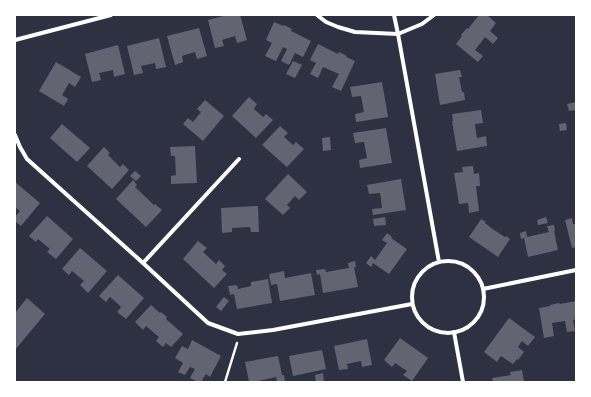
<svg xmlns="http://www.w3.org/2000/svg" width="591" height="397" viewBox="0 0 591 397" font-family="'Times New Roman',serif">
<style>
.building{fill:#626471}
.lines{fill:none;stroke-linecap:round;stroke-linejoin:round}
.path{stroke:#fff;stroke-width:2.5}
.minor{stroke:#fff;stroke-width:4}
</style>
<rect width="100%" height="100%" fill="#2d3142"/>
<g class="building">
<path d="M227,15H240L247,40L237,43L235,36L222,40L224,46L215,48L208,20Z"/>
<path d="M479,15H487L496,23L490,31L498,38L493,44L485,37L482,41L475,50L483,56L478,62L456,44L462,36L461,35L467,28L468,29Z"/>
<path d="M274,22L283,26L284,25L292,29L291,31L311,41L303,57L295,53L289,65L281,61L287,49L283,47L276,61L265,56L272,43L266,40Z"/>
<path d="M199,28L207,56L197,59L195,52L188,54L182,56L183,62L175,65L167,36Z"/>
<path d="M159,38L166,67L156,69L155,63L141,66L143,73L134,75L127,46Z"/>
<path d="M318,44L338,54L339,52L347,56L346,57L355,61L341,91L332,87L339,74L323,67L318,78L310,74L316,63L310,60Z"/>
<path d="M118,45L125,74L114,77L113,70L99,73L101,80L92,82L85,54Z"/>
<path d="M293,61L302,65L295,78L286,74Z"/>
<path d="M56,62L81,77L75,87L69,83L62,95L68,99L64,106L39,91Z"/>
<path d="M460,70L462,77H459L462,92H464L465,100L440,105L435,74Z"/>
<path d="M382,82L388,117L356,122L355,114L364,112L361,96L352,97L350,87Z"/>
<path d="M249,97L257,104L254,109L263,117L266,114L273,120L256,138L232,116Z"/>
<path d="M205,100L224,116L203,141L183,124L188,118L193,122L201,112L197,109Z"/>
<path d="M576,102V110L569,111L567,104Z"/>
<path d="M481,110L483,123L475,124L476,132L477,138L486,136L487,146L457,151L452,121H453L452,114Z"/>
<path d="M566,123L567,130L560,131L559,124Z"/>
<path d="M62,124L90,148L77,162L50,138Z"/>
<path d="M280,126L288,133L284,137L293,145L296,142L304,149L287,167L262,145Z"/>
<path d="M386,128L392,163L360,168L359,160L367,158L364,142L355,143L353,133Z"/>
<path d="M330,137L331,150L323,151L322,138Z"/>
<path d="M195,146L197,183L171,184V176L176,175L175,156H171L170,147Z"/>
<path d="M104,147L110,153L108,155L120,167L123,164L129,170L112,189L87,166Z"/>
<path d="M473,166L474,174L479,173L480,186H476L479,211L469,213L468,203L459,204L454,173L463,172L462,167Z"/>
<path d="M135,171L141,176L136,181L130,176Z"/>
<path d="M288,174L307,192L299,200L295,196L287,205L290,208L283,215L265,199Z"/>
<path d="M401,179L406,210L373,215L372,209L382,208L381,199L380,193L369,194L367,185Z"/>
<path d="M133,180L137,185L135,187L154,205L155,204L162,210L146,227L116,199Z"/>
<path d="M15,182L40,203L21,226L15,221V217L20,211L15,207Z"/>
<path d="M258,206L259,232H251L250,227L232,228V232L222,233L221,208Z"/>
<path d="M47,216L73,239L56,259L47,252L50,249L38,239L36,242L29,236Z"/>
<path d="M385,217L386,225L374,226L373,219Z"/>
<path d="M546,217L548,223L538,225L537,220Z"/>
<path d="M572,218L573,224H576V247L572,248L565,220Z"/>
<path d="M481,219L486,222L485,223L494,230L505,237L506,236L510,239L498,257L469,237Z"/>
<path d="M554,225L555,231H554L558,250L528,257L524,238L521,239L520,233L526,231L527,237L549,232L547,226Z"/>
<path d="M387,233L392,237L391,238L407,249L389,274L373,263L371,267L366,263L371,256L375,260L387,243L382,240Z"/>
<path d="M198,241L207,248L203,252L216,264L219,260L225,266L222,270L227,274L214,288L183,259Z"/>
<path d="M80,248L107,271L88,293L80,285L84,281L72,271L69,275L62,269Z"/>
<path d="M355,261L356,267H354L358,287L323,293L320,274L317,275L316,270L325,269L326,272L349,268L348,263Z"/>
<path d="M284,271L285,278L311,273L315,295L280,301L277,284L271,285L269,274Z"/>
<path d="M118,275L144,298L126,319L117,312L121,307L117,303L110,297L106,302L99,296Z"/>
<path d="M268,279L272,303L237,309L234,294L230,295L228,286L237,285L238,289L251,286V282Z"/>
<path d="M224,297L229,301L221,311L216,307Z"/>
<path d="M27,298L45,314L15,350V313Z"/>
<path d="M576,301V319L573,320L575,331L567,332L565,321L552,323L554,336L544,338L539,308L550,306V305L559,303L560,304Z"/>
<path d="M151,305L160,313L161,312L167,317L166,319L183,334L171,347L166,343L163,347L156,341L159,337L146,326L143,330L135,322Z"/>
<path d="M509,318L535,337L528,346L522,341L518,347L524,352L518,360L517,359L513,364L501,356L497,362L484,352Z"/>
<path d="M400,338L428,358L412,381L403,375L407,371L395,363L392,367L384,360Z"/>
<path d="M367,339L372,365L362,367L361,361L347,364L348,369L339,370L334,346Z"/>
<path d="M192,340L221,356L210,377L206,374L201,382H198L190,378L195,369L190,367L185,375L178,372L183,363L175,358L182,346L188,349Z"/>
<path d="M322,350L326,369L293,376L289,356Z"/>
<path d="M278,356L282,375H284L285,382H277L276,377L254,382H249L245,362Z"/>
<path d="M522,370L524,382H493L492,378L511,375L510,372Z"/>
<path d="M323,373L324,382H316L315,375Z"/>
</g>
<g class="lines">
<path class="path" d="M225,382L237,343"/>
<g class="minor">
<path d="M317,15L326,22L338,27L355,32L398,34L422,24L434,15"/>
<path d="M394,15L398,34L439,262"/>
<path d="M15,40L111,15"/>
<path d="M15,135L20,147L27,159L143,263L208,323L238,334L273,330L412,304"/>
<circle cx="448" cy="297" r="36"/>
<path d="M143,263L239,159"/>
<path d="M483,289L576,270"/>
<path d="M454,332L463,382"/>
</g>
</g>
<rect width="591" height="397" fill="none" stroke="#ffffff" stroke-width="32"/>
</svg>
